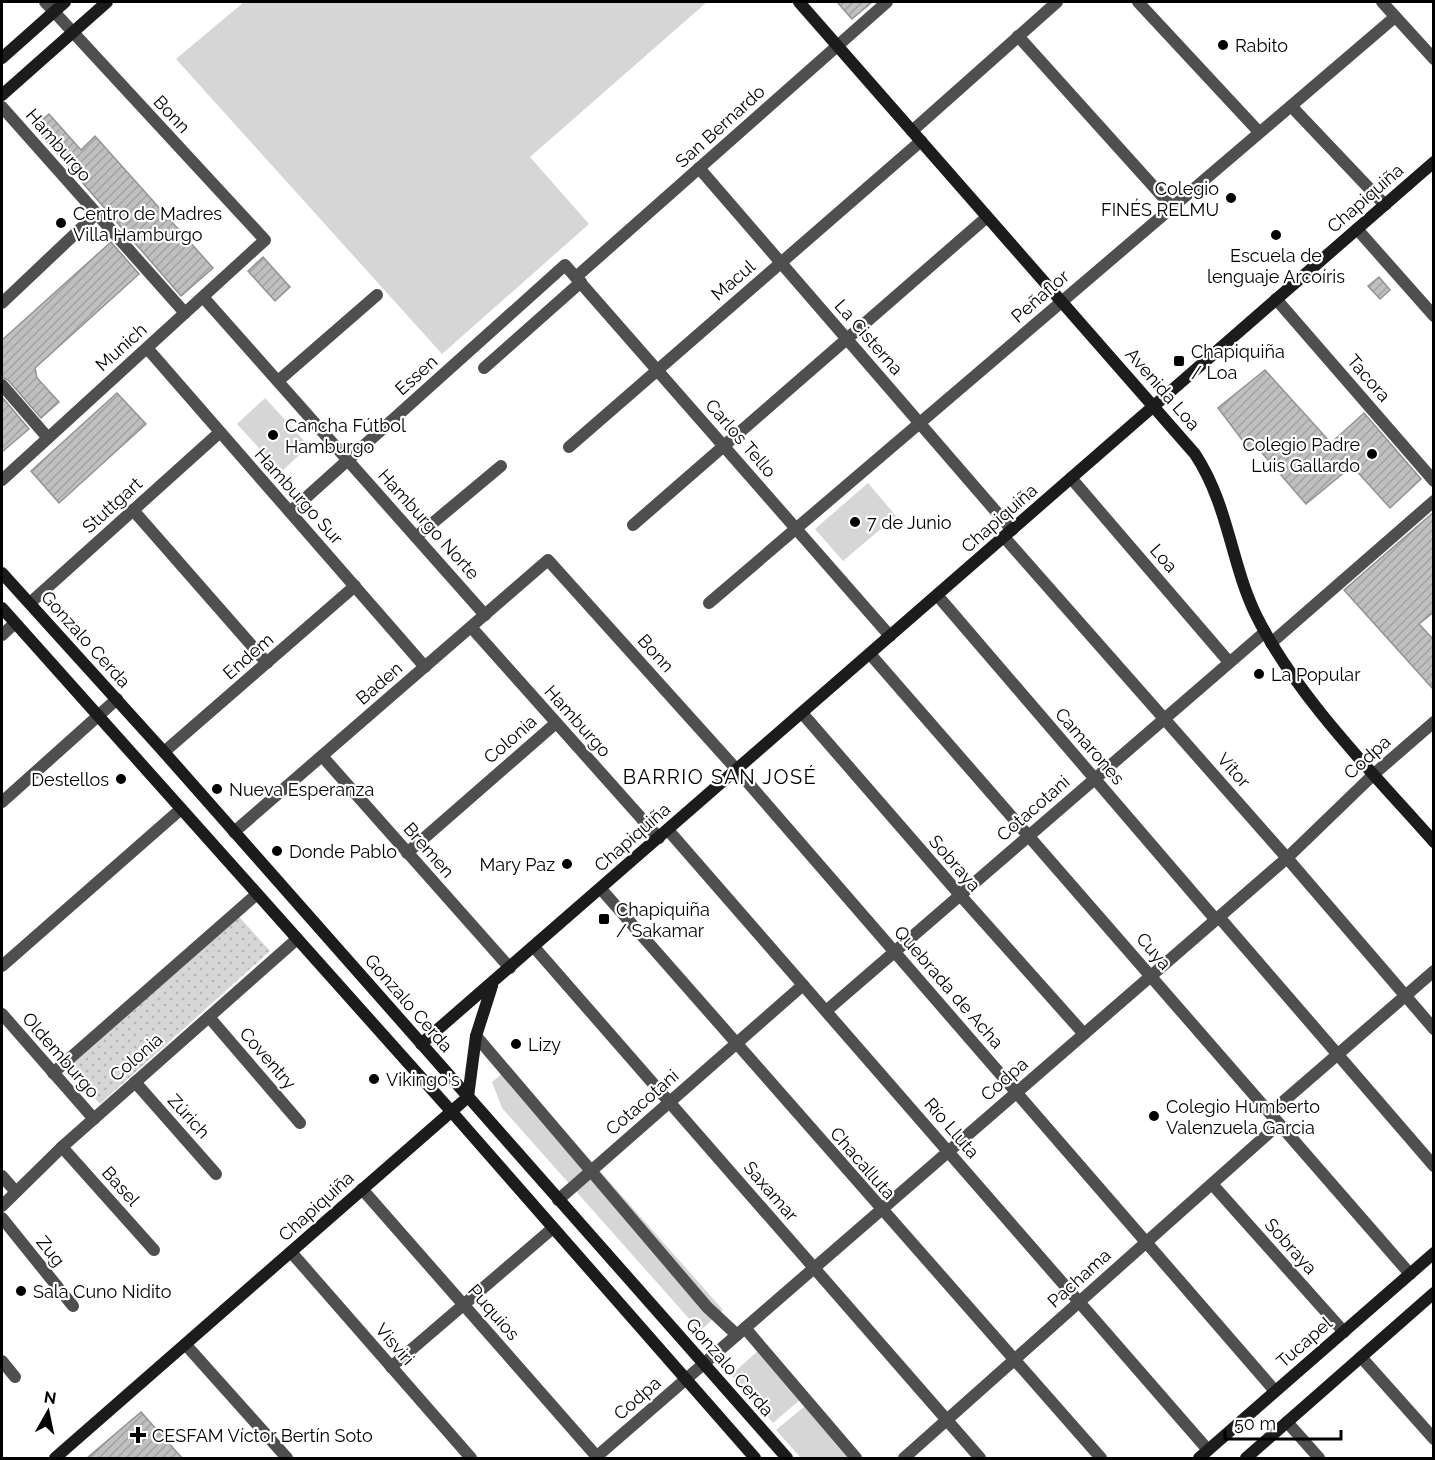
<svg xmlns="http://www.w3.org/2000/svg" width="1435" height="1460" viewBox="0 0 1435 1460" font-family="Raleway,sans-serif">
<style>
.grass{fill:url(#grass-dots)}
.green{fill:#d6d6d6}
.building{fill:url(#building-hatch);stroke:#939393;stroke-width:1.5}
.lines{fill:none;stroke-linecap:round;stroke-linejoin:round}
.street{stroke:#4f4f4f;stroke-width:12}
.secondary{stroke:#1c1c1c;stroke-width:12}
.poi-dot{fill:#000;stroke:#fff;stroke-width:2}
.labels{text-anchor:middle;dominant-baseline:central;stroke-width:4.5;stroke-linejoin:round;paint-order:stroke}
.poi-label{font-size:18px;fill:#000;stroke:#fff;text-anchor:start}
.street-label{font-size:18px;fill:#000;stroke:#fff}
.neighbourhood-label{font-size:20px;letter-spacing:1.5px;fill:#000;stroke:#fff}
</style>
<defs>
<pattern id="grass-dots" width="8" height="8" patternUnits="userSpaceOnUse" patternTransform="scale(1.5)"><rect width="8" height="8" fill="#d6d6d6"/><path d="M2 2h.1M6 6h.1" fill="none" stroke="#b6b6b6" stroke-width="1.8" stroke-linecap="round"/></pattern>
<pattern id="building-hatch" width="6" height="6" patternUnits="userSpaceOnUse" patternTransform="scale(1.5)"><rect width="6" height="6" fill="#bfbfbf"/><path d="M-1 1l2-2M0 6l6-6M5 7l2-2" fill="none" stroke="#a2a2a2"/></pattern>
</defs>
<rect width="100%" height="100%" fill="#fff"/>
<path class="grass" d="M235,912L270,951L100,1104L64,1066Z"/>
<g class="green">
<path d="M244,2H707L530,157L589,224L442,354L176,59Z"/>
<path d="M265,398L309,446L281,472L237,424Z"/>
<path d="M868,483L896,516L843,561L815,529Z"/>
<path d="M509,1068L723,1310L700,1331L502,1108L492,1082Z"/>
<path d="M759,1350L802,1398L773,1423L731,1375Z"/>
<path d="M805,1406L851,1458H801L776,1430Z"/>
</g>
<g class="building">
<path d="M837,2H872L852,19Z"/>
<path d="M49,114L81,150L95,136L213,268L181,296L34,127Z"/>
<path d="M111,242L139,274L35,368L37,378L59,402L41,418L8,380L2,377V340Z"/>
<path d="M263,257L290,287L275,301L248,271Z"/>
<path d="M1379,277L1390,290L1380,299L1368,286Z"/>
<path d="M1265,370L1331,443L1364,413L1421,479L1390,508L1352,466L1306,504L1255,445L1249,449L1218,408Z"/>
<path d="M117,393L146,424L59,503L31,471Z"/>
<path d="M2,397L29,429L2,452Z"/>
<path d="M1434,512V612L1419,624L1434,640V690L1344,590Z"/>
<path d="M141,1412L182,1458H87Z"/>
</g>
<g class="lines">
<g class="street">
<path d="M1138,2L1259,132"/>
<path d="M1382,2L1434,59"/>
<path d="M1018,36L1172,207"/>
<path d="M1291,106L1385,205"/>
<path d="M2,107L185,313"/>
<path d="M912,131L1057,2"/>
<path d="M699,168L1012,530"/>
<path d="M1357,229L1434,316"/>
<path d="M576,277L887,2"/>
<path d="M203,297L485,615"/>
<path d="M1276,299L1434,481"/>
<path d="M2,303L96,214"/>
<path d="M147,348L425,667"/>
<path d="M484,368L581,282"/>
<path d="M278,381L377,295"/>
<path d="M2,385L48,438"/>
<path d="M569,447L921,141"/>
<path d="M1071,478L1229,662"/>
<path d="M2,480L265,240L45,2"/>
<path d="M133,510L267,663"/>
<path d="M290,512L565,265L890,636"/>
<path d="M633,525L987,217"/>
<path d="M416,537L501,466"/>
<path d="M1004,537L1287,858L1434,1029"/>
<path d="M937,595L1216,920"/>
<path d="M30,603L219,433"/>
<path d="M709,603L1395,17"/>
<path d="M471,627L659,838"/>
<path d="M2,635L15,623"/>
<path d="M1271,643L1434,501"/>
<path d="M870,654L1410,1274"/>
<path d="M802,713L960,895L1084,1034"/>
<path d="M164,752L355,586"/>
<path d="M322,756L510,968"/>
<path d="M2,802L117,699"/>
<path d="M668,830L1208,1450"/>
<path d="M234,832L548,560L737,770L1275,1391"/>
<path d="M407,853L556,723"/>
<path d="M601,889L1101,1458"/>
<path d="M1219,917L1434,1166"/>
<path d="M534,947L980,1458"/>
<path d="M2,966L181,809"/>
<path d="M826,1011L1265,632"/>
<path d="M2,1014L94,1119"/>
<path d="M209,1017L300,1123"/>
<path d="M476,1036L707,1307L737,1335"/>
<path d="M53,1073L257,894"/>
<path d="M135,1082L216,1174"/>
<path d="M1270,1113L1434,971"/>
<path d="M62,1147L154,1250"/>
<path d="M2,1176L16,1192"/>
<path d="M1212,1184L1344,1332"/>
<path d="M362,1189L598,1458"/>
<path d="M558,1200L803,985"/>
<path d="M2,1206L62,1147L297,939"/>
<path d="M2,1218L73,1306"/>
<path d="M291,1252L471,1458"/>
<path d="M745,1328L856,1458"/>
<path d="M186,1345L287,1458"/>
<path d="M1361,1357L1434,1439"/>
<path d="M2,1361L15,1377"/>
<path d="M391,1367L553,1228"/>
<path d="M1287,1422L1319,1458"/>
<path d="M595,1458L1287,858L1374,774L1434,722"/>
<path d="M904,1458L1279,1124"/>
</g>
<g class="secondary">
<path d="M799,2L1195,454C1229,506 1230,561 1256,615C1296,696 1374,774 1434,842"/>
<path d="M2,58L65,2"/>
<path d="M2,95L107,2"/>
<path d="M2,573L164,752L787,1458"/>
<path d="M2,608L451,1111L755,1458"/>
<path d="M421,1044L1434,162"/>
<path d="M55,1458L468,1097L476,1036L492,986"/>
<path d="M1199,1458L1434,1253"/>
<path d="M1246,1458L1434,1293"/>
</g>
</g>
<g class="poi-dot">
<circle cx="1223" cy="45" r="6"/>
<circle cx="1231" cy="198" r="6"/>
<circle cx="61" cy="223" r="6"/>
<circle cx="1276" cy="235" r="6"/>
<rect x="1173" y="355" width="12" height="12" rx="3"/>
<circle cx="273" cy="435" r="6"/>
<circle cx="1372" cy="454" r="6"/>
<circle cx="855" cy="522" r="6"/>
<circle cx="1259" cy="674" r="6"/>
<circle cx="121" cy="779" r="6"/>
<circle cx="217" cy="789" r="6"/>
<circle cx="277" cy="851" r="6"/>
<circle cx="567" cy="864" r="6"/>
<rect x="598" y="913" width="12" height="12" rx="3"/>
<circle cx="516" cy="1044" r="6"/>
<circle cx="374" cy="1079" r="6"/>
<circle cx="1154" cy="1116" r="6"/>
<circle cx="21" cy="1291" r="6"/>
<path d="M135 1426h6v6h6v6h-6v6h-6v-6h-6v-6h6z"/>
</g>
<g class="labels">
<g class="poi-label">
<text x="1235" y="45">Rabito</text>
<text x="1219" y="188" text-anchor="end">Colegio<tspan x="1219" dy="21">FINÉS RELMU</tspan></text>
<text x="73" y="213">Centro de Madres<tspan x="73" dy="21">Villa Hamburgo</tspan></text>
<text x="1276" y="255" text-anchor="middle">Escuela de<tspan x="1276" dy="21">lenguaje Arcoíris</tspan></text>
<text x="1191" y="351">Chapiquiña<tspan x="1191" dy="21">/ Loa</tspan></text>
<text x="285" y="425">Cancha Fútbol<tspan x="285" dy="21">Hamburgo</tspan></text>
<text x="1360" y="444" text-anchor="end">Colegio Padre<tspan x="1360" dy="21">Luis Gallardo</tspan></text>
<text x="867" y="522">7 de Junio</text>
<text x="1271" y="674">La Popular</text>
<text x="109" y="779" text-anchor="end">Destellos</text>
<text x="229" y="789">Nueva Esperanza</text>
<text x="289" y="851">Donde Pablo</text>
<text x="555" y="864" text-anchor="end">Mary Paz</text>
<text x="616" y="909">Chapiquiña<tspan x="616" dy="21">/ Sakamar</tspan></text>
<text x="528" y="1044">Lizy</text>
<text x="386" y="1079">Vikingo's</text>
<text x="1166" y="1106">Colegio Humberto<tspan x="1166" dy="21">Valenzuela Garcia</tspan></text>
<text x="33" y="1291">Sala Cuno Nidito</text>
<text x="152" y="1435">CESFAM Víctor Bertín Soto</text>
</g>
<g class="street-label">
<text transform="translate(172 114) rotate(47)">Bonn</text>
<text transform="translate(720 126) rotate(-42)">San Bernardo</text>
<text transform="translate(59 145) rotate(49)">Hamburgo</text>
<text transform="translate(1365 198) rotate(-41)">Chapiquiña</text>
<text transform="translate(733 280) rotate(-41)">Macul</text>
<text transform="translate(1040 296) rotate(-41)">Peñaflor</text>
<text transform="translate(869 337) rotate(49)">La Cisterna</text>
<text transform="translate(121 347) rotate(-42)">Munich</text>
<text transform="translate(416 375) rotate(-42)">Essen</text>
<text transform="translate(1369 378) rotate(49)">Tacora</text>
<text transform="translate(1163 389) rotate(49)">Avenida Loa</text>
<text transform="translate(741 438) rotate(49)">Carlos Tello</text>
<text transform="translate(299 496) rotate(48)">Hamburgo Sur</text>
<text transform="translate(112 505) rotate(-42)">Stuttgart</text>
<text transform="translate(999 518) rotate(-41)">Chapiquiña</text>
<text transform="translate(429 524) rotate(48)">Hamburgo Norte</text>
<text transform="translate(1164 558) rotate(49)">Loa</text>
<text transform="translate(86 639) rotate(48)">Gonzalo Cerda</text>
<text transform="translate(656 653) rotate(48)">Bonn</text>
<text transform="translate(248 656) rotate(-41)">Endem</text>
<text transform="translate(379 683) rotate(-41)">Baden</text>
<text transform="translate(578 721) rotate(48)">Hamburgo</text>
<text transform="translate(510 739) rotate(-41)">Colonia</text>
<text transform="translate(1090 746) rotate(49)">Camarones</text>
<text transform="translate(1367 757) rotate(-42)">Codpa</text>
<text transform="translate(1234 770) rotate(48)">Vítor</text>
<text transform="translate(1033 808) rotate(-41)">Cotacotani</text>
<text transform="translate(632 837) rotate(-41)">Chapiquiña</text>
<text transform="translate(429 850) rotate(49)">Bremen</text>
<text transform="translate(955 863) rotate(49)">Sobraya</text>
<text transform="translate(1154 951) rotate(49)">Cuya</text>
<text transform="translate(949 987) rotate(49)">Quebrada de Acha</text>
<text transform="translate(409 1003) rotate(49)">Gonzalo Cerda</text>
<text transform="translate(61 1055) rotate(49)">Oldemburgo</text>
<text transform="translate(136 1057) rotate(-41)">Colonia</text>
<text transform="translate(268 1058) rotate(49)">Coventry</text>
<text transform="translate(1004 1079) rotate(-41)">Codpa</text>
<text transform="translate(642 1102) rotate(-41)">Cotacotani</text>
<text transform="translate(189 1116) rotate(48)">Zúrich</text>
<text transform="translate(952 1128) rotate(49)">Río Lluta</text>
<text transform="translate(863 1163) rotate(49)">Chacalluta</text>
<text transform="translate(121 1186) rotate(48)">Basel</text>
<text transform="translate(771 1191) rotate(49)">Saxamar</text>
<text transform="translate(316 1206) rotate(-42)">Chapiquiña</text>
<text transform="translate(1291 1246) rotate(48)">Sobraya</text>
<text transform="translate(51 1251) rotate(51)">Zug</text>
<text transform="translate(1079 1278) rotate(-42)">Pachama</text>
<text transform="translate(494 1312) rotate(49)">Puquios</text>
<text transform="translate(1304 1342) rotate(-41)">Tucapel</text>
<text transform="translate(395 1344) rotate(49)">Visviri</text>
<text transform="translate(730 1367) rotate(49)">Gonzalo Cerda</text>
<text transform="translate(637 1398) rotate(-41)">Codpa</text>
</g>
<g class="neighbourhood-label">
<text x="720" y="777">BARRIO SAN JOSÉ</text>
</g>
</g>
<rect width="1435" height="1460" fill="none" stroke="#000000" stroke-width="6"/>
<g transform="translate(48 1412) rotate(9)" stroke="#ffffff" stroke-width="4.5" paint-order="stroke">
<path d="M0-4.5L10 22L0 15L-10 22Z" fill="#000000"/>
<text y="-9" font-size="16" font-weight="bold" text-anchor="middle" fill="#000000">N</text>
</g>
<path d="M1225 1430v9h116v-9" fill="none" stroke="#000000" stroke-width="3"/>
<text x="1234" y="1430" font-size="18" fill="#000000" stroke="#ffffff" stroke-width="4.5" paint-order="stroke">50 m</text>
</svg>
